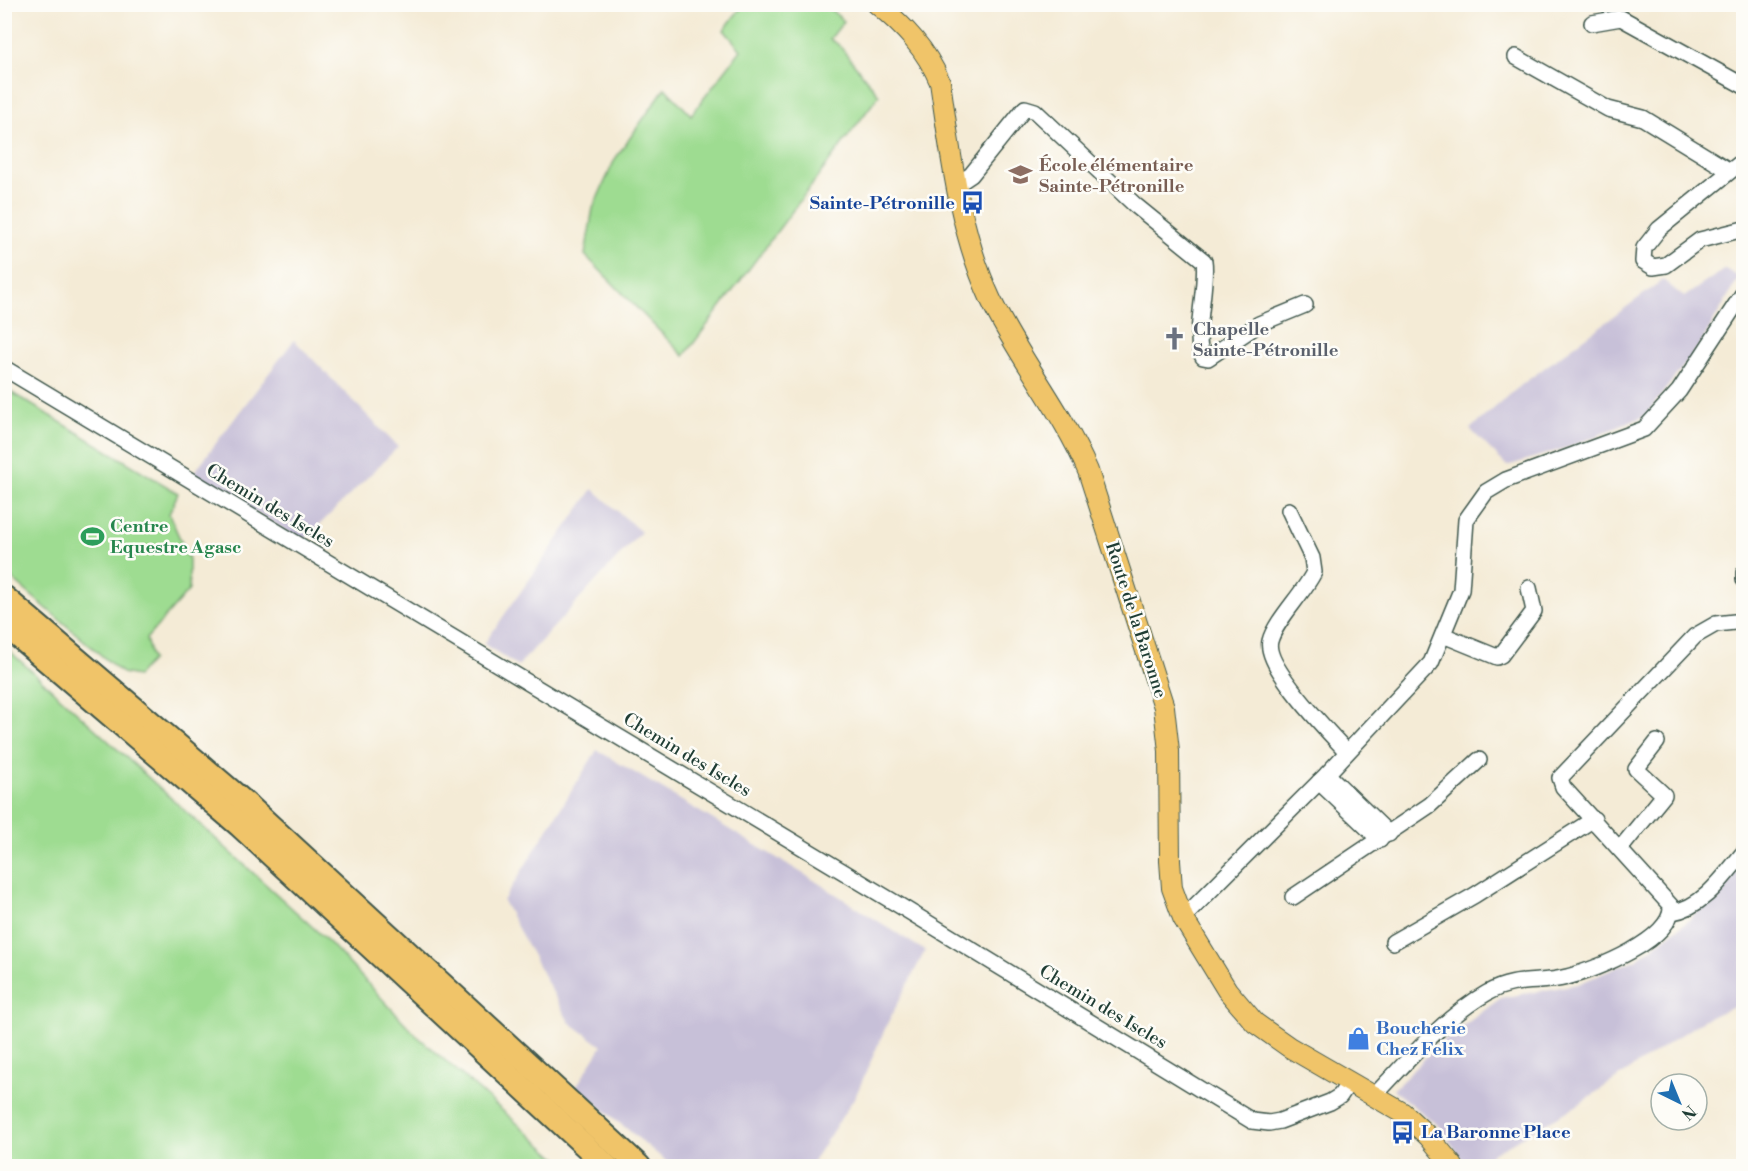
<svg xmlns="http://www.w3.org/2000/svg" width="1748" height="1171" viewBox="0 0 1748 1171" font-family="'Libre Bodoni',serif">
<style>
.industrial{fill:#c7c0d8}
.green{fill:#9edc91;stroke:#5e8c62;stroke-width:1.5}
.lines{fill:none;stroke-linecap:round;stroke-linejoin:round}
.minor-casing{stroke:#3f574c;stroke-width:18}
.major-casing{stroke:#3f574c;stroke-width:22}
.highway-casing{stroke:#3f574c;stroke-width:26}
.minor{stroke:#fff;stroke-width:15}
.major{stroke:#f0c469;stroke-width:20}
.highway{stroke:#f0c469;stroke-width:22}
.labels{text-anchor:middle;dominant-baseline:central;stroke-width:5;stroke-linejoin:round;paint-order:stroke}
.education-label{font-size:18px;font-weight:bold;fill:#785e54;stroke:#fdfcf7;text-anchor:start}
.transit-label{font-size:18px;font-weight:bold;fill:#164399;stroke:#fdfcf7;text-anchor:end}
.worship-label{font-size:18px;font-weight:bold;fill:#5b616d;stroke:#fdfcf7;text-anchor:start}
.street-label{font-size:18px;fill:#1f3d34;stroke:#fdfcf7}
.leisure-label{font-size:18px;font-weight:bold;fill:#27864d;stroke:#fdfcf7;text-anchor:start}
.shop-label{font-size:18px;font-weight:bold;fill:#366cbe;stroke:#fdfcf7;text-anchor:start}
</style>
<rect width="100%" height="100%" fill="#fdfcf7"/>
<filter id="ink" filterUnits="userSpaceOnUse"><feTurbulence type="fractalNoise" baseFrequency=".0167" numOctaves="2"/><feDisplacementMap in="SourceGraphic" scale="12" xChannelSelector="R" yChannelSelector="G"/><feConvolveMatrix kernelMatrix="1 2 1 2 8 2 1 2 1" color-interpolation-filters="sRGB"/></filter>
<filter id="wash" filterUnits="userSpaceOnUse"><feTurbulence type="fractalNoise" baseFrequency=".008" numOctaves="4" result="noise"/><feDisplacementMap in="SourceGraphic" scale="24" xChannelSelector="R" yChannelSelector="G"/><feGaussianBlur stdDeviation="1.35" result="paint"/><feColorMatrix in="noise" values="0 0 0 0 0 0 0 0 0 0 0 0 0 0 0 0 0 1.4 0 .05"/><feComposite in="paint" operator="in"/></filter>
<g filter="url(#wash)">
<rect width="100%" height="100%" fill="#f4ebd6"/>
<g class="industrial">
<path d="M1725,269L1739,277L1701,343L1645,416L1569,447L1507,466L1470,429L1520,386L1663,280L1684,297Z"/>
<path d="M294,340L398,447L303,541L192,475Z"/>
<path d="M593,489L641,532L518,666L484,644Z"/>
<path d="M597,750L812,879L925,951L888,1022L856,1095L810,1166H672L576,1087L602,1046L569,1022L503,901Z"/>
<path d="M1743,863V1003L1703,1020L1576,1106L1471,1166H1467L1439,1126L1393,1090L1440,1043L1501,998L1578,984L1637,959L1689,920Z"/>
</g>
<g class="green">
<path d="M743,5H825L844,21L830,39L839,45L879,95L684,356L585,255L593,208L615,159L665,88L691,115L741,50L724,30Z"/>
<path d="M4,388L178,493L169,514L189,559V590L146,639L152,660L137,676L122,673L5,573Z"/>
<path d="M4,646L329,942L416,1035L566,1166H5Z"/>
</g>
</g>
<g filter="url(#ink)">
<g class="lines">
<defs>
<g id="minor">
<path d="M1592,23L1621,18L1744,86"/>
<path d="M1516,57L1608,109L1643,118L1728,170"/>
<path d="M1744,160L1659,229L1644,248L1643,261L1653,267L1666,265L1700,240L1744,229"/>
<path d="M956,185L971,175L1025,108L1035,111L1135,205L1204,261C1208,284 1192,342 1203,357L1208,358L1259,324L1305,305"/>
<path d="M4,368L897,904L1252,1121L1269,1123L1280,1121L1330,1102L1340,1096L1350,1081"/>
<path d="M1289,510L1312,558L1314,572C1304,593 1275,621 1270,641C1263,666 1330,733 1347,752"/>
<path d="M1744,573V580"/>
<path d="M1443,635L1497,657L1501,655L1534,611L1529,588"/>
<path d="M1327,774L1389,834"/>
<path d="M1319,782L1380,840"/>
<path d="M1620,849L1664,795L1636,769L1657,742"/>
<path d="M1293,897L1430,805L1479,760"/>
<path d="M1672,912C1703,908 1724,876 1744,852"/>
<path d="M1183,918L1327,774L1431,663L1461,590L1466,520L1486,492L1506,480L1644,429L1679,391L1744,292"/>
<path d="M1393,942L1475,895L1594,819"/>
<path d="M1375,1095C1409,1060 1443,1018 1487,993C1517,976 1539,985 1567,977C1595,970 1674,939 1671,906L1563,787L1560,778L1695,636L1716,624L1744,621"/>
</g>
<path id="major" d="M877,4C905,27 926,49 940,82C951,156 959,231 991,300C1019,359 1062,410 1088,471L1164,707L1169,751L1170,861L1172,888L1183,918L1227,990L1255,1023L1289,1047L1403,1113L1429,1137L1453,1166"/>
<g id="highway">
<path d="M4,597L251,808L639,1166"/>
<path d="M4,624L239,825L607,1166"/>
</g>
</defs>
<use href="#minor" class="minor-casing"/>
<use href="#major" class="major-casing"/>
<use href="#highway" class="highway-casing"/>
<use href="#minor" class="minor"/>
<use href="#major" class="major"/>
<use href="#highway" class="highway"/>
</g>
</g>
<defs>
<symbol id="school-bare" viewBox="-9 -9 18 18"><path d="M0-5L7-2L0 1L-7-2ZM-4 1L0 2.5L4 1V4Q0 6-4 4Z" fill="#8d6e63" stroke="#fdfcf7" stroke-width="2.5" paint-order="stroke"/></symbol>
<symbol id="bus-bare" viewBox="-9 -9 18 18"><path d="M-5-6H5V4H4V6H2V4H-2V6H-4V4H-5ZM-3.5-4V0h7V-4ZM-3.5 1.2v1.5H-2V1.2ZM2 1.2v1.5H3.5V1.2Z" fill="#1a4fb4" stroke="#fdfcf7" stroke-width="2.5" paint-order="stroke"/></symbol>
<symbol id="church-bare" viewBox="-9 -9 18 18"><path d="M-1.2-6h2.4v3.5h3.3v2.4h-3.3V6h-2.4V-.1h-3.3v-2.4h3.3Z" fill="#6b7280" stroke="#fdfcf7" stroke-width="2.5" paint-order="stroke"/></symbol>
<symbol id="stadium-bare" viewBox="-9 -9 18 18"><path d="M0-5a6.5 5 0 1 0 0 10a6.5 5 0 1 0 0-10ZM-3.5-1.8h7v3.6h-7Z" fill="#2e9e5b" stroke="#fdfcf7" stroke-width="2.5" paint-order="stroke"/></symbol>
<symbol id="shop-bare" viewBox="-9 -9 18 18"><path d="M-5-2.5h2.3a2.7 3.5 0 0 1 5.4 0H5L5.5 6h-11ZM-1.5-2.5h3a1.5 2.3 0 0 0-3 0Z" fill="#3f7fe0" stroke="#fdfcf7" stroke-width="2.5" paint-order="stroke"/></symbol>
</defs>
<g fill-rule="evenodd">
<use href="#school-bare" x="1004" y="158" width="33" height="33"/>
<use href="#bus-bare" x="956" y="186" width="33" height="33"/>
<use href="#church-bare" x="1158" y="322" width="33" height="33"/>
<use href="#stadium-bare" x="76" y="520" width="33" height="33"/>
<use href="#shop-bare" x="1342" y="1022" width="33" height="33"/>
<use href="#bus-bare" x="1386" y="1116" width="33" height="33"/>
</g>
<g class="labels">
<g class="education-label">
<text x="1039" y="165">École élémentaire<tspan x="1039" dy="21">Sainte-Pétronille</tspan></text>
</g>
<g class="transit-label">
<text x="955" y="203">Sainte-Pétronille</text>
<text x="1421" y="1132" text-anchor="start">La Baronne Place</text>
</g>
<g class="worship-label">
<text x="1193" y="329">Chapelle<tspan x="1193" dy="21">Sainte-Pétronille</tspan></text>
</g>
<g class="street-label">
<text transform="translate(270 506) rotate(31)">Chemin des Iscles</text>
<text transform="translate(1136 620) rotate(72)">Route de la Baronne</text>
<text transform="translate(687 755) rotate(31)">Chemin des Iscles</text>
<text transform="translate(1103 1007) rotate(31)">Chemin des Iscles</text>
</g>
<g class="leisure-label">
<text x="110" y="526">Centre<tspan x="110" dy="21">Equestre Agasc</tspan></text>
</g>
<g class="shop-label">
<text x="1376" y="1028">Boucherie<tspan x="1376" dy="21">Chez Felix</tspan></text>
</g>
</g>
<rect width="1748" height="1171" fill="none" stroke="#fdfcf7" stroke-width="24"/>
<g transform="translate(1679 1102) rotate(137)"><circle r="28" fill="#fdfcf7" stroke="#a4b0a9" stroke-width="1.5"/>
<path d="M0-4.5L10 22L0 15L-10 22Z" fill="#1f6fb2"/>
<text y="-9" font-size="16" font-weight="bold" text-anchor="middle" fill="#1f3d34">N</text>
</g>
</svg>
